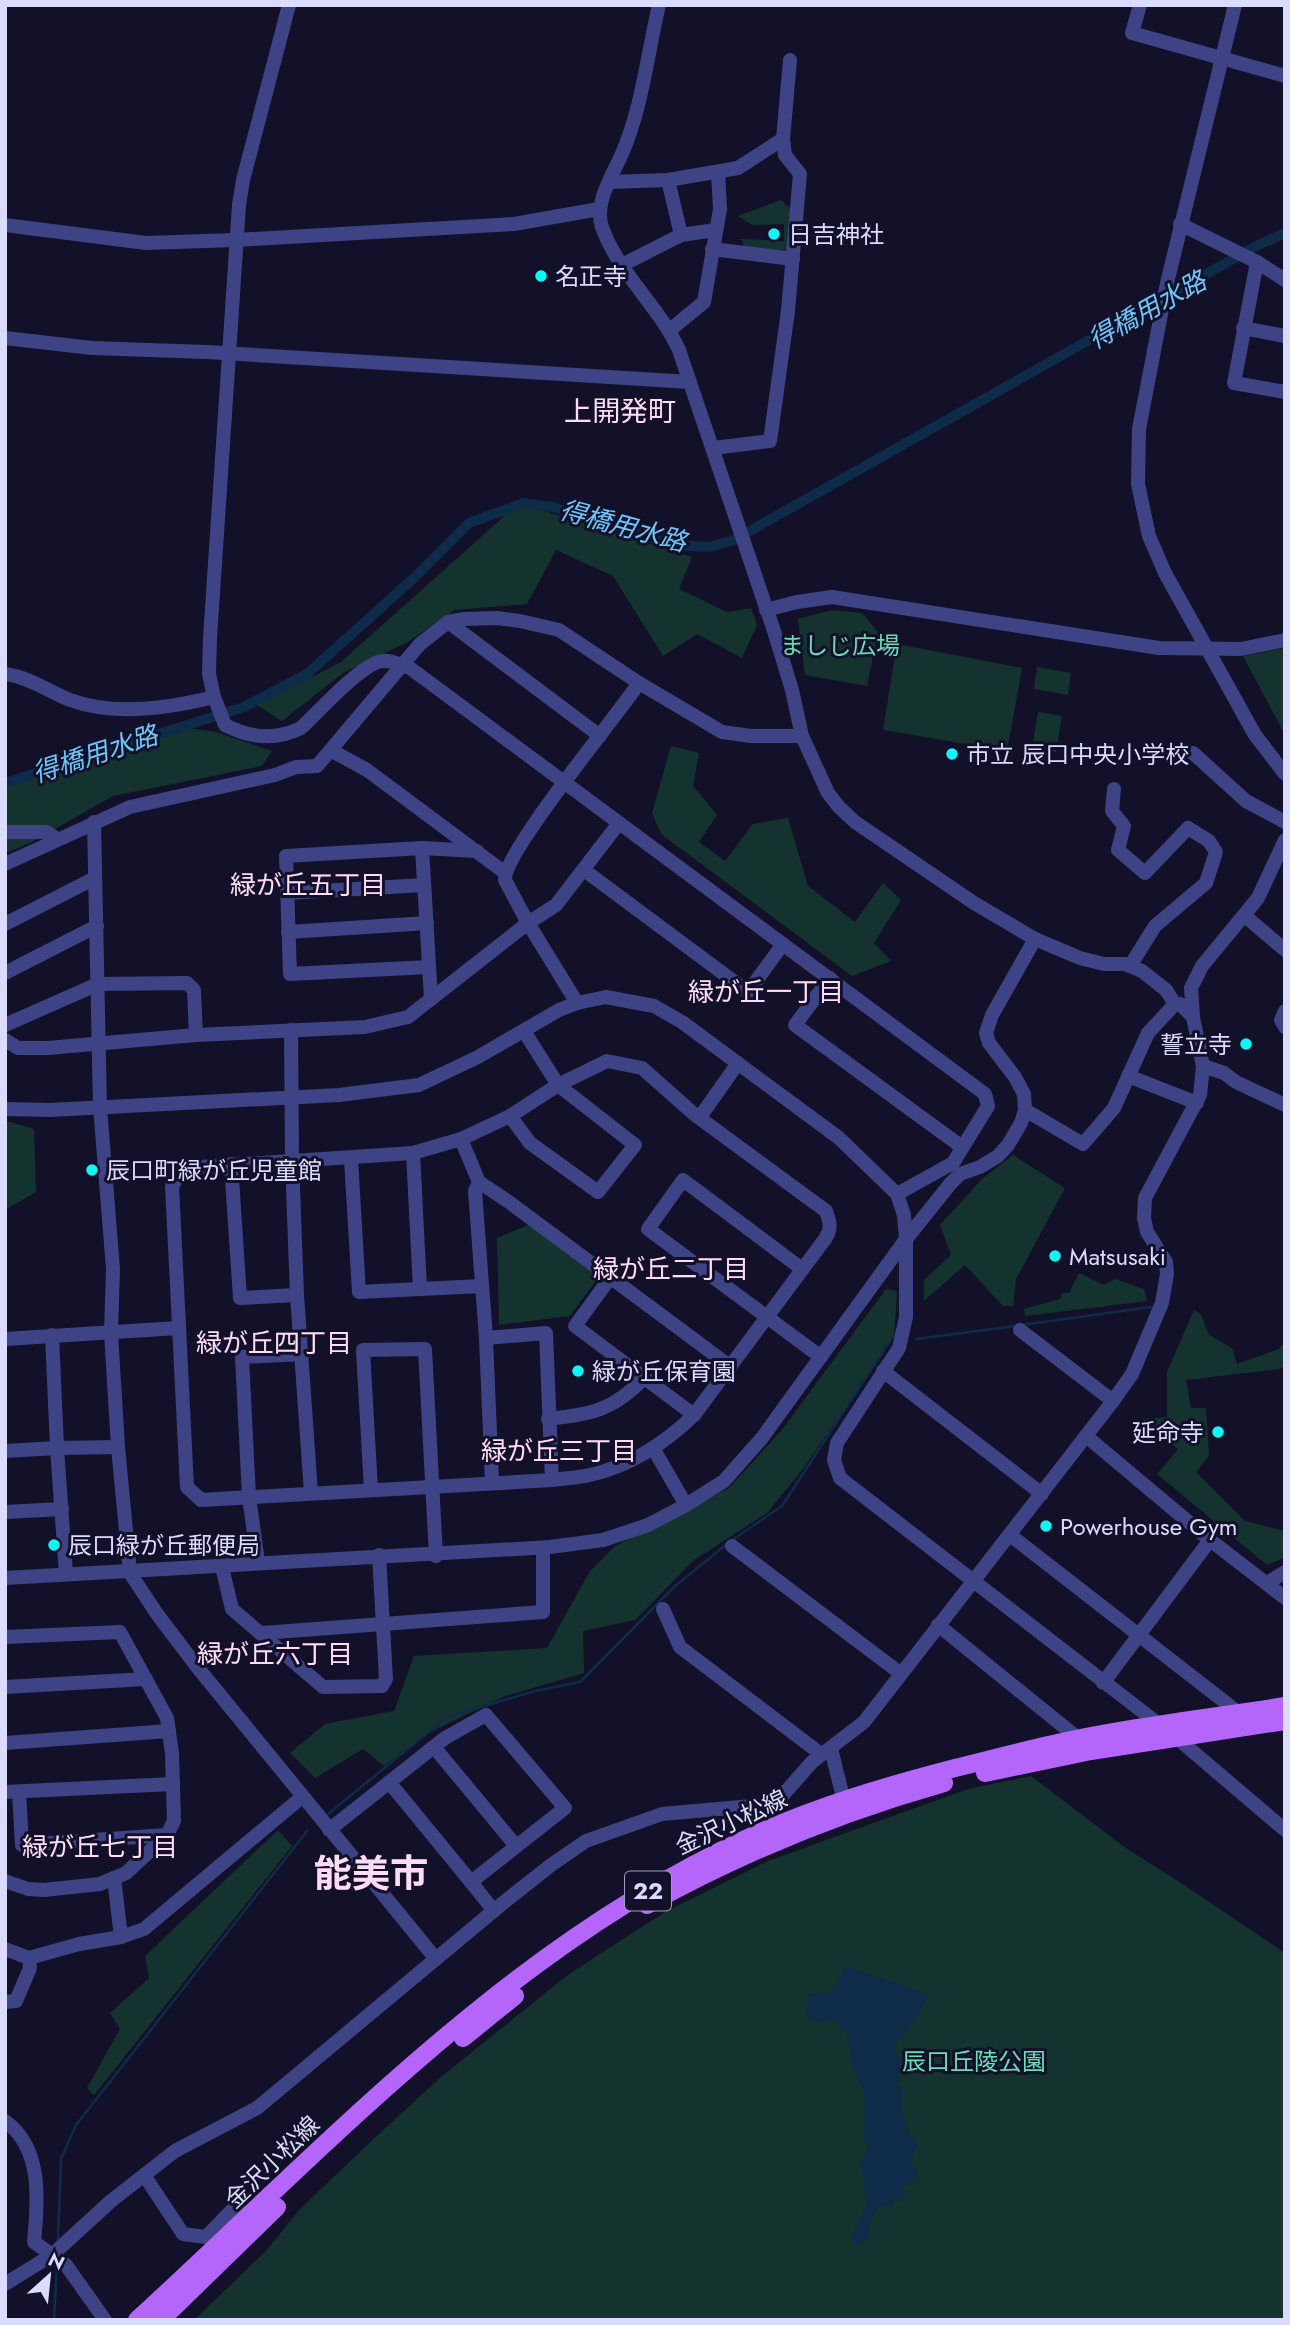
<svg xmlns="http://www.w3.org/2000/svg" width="1290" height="2325" viewBox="0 0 1290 2325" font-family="Jost,'Noto Sans JP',sans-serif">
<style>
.green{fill:#15332e}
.water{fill:#0f2b4a}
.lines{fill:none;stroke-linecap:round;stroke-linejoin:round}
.stream{stroke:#0f2b4a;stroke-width:2.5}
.canal{stroke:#0f2b4a;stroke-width:10}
.minor{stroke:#3e4386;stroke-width:14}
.major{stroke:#b366f9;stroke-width:18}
.poi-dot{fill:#0ef6f5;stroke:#131129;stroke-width:2.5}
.labels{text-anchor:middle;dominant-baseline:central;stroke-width:6;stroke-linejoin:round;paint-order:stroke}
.shield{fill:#131129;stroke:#9f9ebe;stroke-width:2}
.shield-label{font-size:23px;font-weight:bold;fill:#dbdbfe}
.poi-label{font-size:24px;fill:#dbdbfe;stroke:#131129;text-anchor:start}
.park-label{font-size:24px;fill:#68dcb3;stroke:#131129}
.street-label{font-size:24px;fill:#dbdbfe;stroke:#131129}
.water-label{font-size:26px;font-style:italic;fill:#6dc7fa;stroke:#131129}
.neighbourhood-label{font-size:26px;fill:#fedcf5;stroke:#131129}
.quarter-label{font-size:28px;fill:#fedcf5;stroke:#131129}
.town-label{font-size:38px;font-weight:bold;fill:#fedcf5;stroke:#131129}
</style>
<rect width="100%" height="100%" fill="#131129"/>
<g class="green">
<path d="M781,200L792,210L791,251L745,248L741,239L784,241V224L752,225L738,216Z"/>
<path d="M519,503L692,557L679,589L727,612L751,608L757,625L742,658L697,634L663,656L613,576L556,550L527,604L454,610L408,642L343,673L282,721L257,705L341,662Z"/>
<path d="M832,610L862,613L878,632L867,686L805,675L798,619Z"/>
<path d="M897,644L1022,668L1007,751L883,730Z"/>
<path d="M1285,648V735L1243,656Z"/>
<path d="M1037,667L1071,673L1068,695L1034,689Z"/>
<path d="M1038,712L1062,716L1056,752L1032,749Z"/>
<path d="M186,728L216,732L272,751L262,766L113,796L30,843L5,853V787Z"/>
<path d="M671,746L699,753L693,786L717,815L699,842L725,861L753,824L788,818L808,886L855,922L883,883L901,900L874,943L891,961L852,976L661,834L652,813Z"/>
<path d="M6,1121L34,1129L36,1192L5,1210Z"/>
<path d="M1013,1155L1065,1188L1016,1279L1013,1306H1003L965,1265L924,1301V1280L951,1255L940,1225L982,1179Z"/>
<path d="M533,1223L598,1278L570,1316L499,1325L497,1238Z"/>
<path d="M1079,1273L1104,1285L1115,1279L1144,1289L1147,1301L1025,1316L1024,1309L1060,1299L1062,1293H1069Z"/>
<path d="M886,1289L897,1291L894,1337L803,1469L767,1513L694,1560L635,1620L583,1631L584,1673L505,1696L426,1734L384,1766L363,1749L315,1778L290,1753L325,1724L394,1711L414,1656L547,1648L590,1571L615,1546L729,1488L781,1431Z"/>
<path d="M1194,1310L1201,1314L1209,1335L1232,1348L1237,1364L1279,1349L1285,1341V1366L1279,1369L1186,1380L1191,1408H1206L1209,1456L1196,1472L1245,1521L1285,1531V1557L1267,1565L1157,1474L1178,1449L1165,1438L1152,1441L1143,1419L1167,1417V1372Z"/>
<path d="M1031,1776L1127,1849L1178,1881L1285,1953V2320H194L266,2251L300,2209L381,2132L440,2078L565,1977L598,1955L667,1911L768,1861L968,1789Z"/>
<path d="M278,1830L292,1846L94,2095L87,2088L120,2029L110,2013L149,1978L145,1956Z"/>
</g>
<path class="water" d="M845,1966L931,1995L901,2039L893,2047L903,2064L897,2085L904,2090C898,2109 906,2129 918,2145L909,2163L917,2169L918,2179H914L911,2184L904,2185L901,2191L907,2196L903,2201L894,2200L892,2206C872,2204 871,2221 869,2236L858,2246L850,2240L867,2205L863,2185L865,2176L860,2167L868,2147L864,2138V2091L852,2065L848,2036L834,2020L819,2023L805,2017L810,1993L823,1995L835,1987Z"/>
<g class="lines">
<g class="stream">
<path d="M1022,1325L1151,1307"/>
<path d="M916,1339L1016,1326"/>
<path d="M732,1540L782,1506L887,1345"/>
<path d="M328,1814L447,1717L535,1691L580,1682L674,1587L727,1544"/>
<path d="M58,2241L61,2159L76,2125L307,1831"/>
<path d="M54,2320L57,2265"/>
</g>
<path class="canal" d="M5,783L244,707L307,674L414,578L469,523L524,503L553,507L672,545L708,547L732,541L1185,286L1258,245L1285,233"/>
<g class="minor">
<path d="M659,5C647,56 642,109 621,156C611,178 594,204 602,227C618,273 659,306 679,350L774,631L792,690L802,736L828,793L839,807L855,822L974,903L1035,939L1080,958L1104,964H1125L1142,971L1166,990L1175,1004H1180L1193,1017"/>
<path d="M1140,5L1132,33L1285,76"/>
<path d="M1235,5L1167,283L1139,429L1138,484L1149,536L1165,573L1255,735L1285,774"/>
<path d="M668,180L681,235"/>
<path d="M609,182L668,180L738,168L783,139"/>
<path d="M1180,224L1257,262L1285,280"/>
<path d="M5,225L146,243L235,240L514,224L599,209"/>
<path d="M712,249L793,259"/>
<path d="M1257,262L1234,383L1285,392"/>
<path d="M622,265L681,235L715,230"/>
<path d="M1243,328L1285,336"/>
<path d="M670,330L704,302L720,209L718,172"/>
<path d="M5,338L92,348L207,352L690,382"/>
<path d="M713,448L770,441L788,311L800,174L785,155L783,139L790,60"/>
<path d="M766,610L797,602L832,597L1159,648L1241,649L1285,640"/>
<path d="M448,622L600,736"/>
<path d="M5,674C29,677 48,691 70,700C113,716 170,708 214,697L225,725C250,738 275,741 301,728C319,711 356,670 378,662C388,658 401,665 410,668L985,1094L988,1106L953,1163L897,1194"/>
<path d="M214,697L209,674L210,638L239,205L243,180L289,5"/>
<path d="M332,751L367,770L504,872"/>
<path d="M1193,753L1246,801L1285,822"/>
<path d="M1114,789L1112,811L1124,826L1118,850L1145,873L1188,828L1209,841L1216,852L1206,883L1155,926L1130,966"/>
<path d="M94,822L100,1107L113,1269L111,1333L118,1447L130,1573L157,1614L198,1668L436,1959"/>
<path d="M5,832H46L57,839"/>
<path d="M422,848L431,999"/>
<path d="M5,864L130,807L275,775L296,767L317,766L420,644L448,622L464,619L497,618L520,621L559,630L639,683L722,732L751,736H802"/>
<path d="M584,870L748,992L783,944"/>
<path d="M287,893L424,885"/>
<path d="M1245,916L1285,950"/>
<path d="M5,924L95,878"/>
<path d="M288,932L427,923"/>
<path d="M429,967L290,974L286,856L422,848L477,851"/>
<path d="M5,973L97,926"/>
<path d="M830,978L795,1025L962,1147"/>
<path d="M577,1003L528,923L505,880C503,853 617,716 639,683"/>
<path d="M1285,1011L1281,1020L1285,1027"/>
<path d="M5,1025L98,984L187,983L194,990L196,1035"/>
<path d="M291,1030L292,1161L297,1295L311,1493"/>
<path d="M5,1040L18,1048H48L196,1035L365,1027L408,1017L528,923L556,905L619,823"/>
<path d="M607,1061L642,1068L694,1114L826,1211C830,1222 832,1229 825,1239L694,1415C665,1443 630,1466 590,1475C578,1478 565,1478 552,1480L201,1500L187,1487L172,1186L184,1168L413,1153L461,1139L510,1116L558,1085Z"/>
<path d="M1203,1066L1224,1073L1236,1082L1285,1105"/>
<path d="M1128,1076L1197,1103"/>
<path d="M5,1109L50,1110L339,1095L419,1085L478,1057L559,1010L577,1003L606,997L654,1006L682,1022L839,1138L897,1194L904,1215L906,1239V1317L899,1348L837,1443L834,1460L840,1478L1178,1739L1285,1830"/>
<path d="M1025,1110L1083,1144L1114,1108L1148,1033L1175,1004"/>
<path d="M510,1116L530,1143L598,1192L635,1145L558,1085L524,1031"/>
<path d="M700,1117L738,1063"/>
<path d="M461,1139L479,1182L509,1202L731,1367"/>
<path d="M413,1153L420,1289L482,1286"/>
<path d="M351,1159L359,1292L420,1289"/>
<path d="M231,1164L240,1298L297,1295"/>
<path d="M479,1182L475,1191L486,1338L492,1482"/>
<path d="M802,1269L683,1180L648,1229L821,1357"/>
<path d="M610,1278L575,1326L694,1415"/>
<path d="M1020,1330L1113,1401"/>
<path d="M486,1338L546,1333L552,1480"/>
<path d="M5,1339L178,1328"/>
<path d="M883,1371L1042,1494"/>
<path d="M548,1419C591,1414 613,1411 644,1378"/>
<path d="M1086,1436L1210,1540L1285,1598"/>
<path d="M653,1448L686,1505"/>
<path d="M5,1451L57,1448L52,1335"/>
<path d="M371,1490L363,1350L425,1349L436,1556"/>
<path d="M5,1512L62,1509"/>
<path d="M1010,1535L1239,1713"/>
<path d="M732,1546L900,1673"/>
<path d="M258,1562L249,1497L242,1357L303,1354"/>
<path d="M222,1567L232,1609L323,1687L382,1686L386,1679L379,1555"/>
<path d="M66,1574L57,1448L118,1447"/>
<path d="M5,1578L550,1547L603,1540L648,1525L686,1505L724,1481L762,1438L906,1239L951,1183L960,1174L980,1167L998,1156L1008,1145L1021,1123L1025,1110L1024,1094L1015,1077L989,1043L986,1033L992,1015L1035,939"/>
<path d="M1267,1583L1285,1572"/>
<path d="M663,1609L680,1647L821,1754"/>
<path d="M938,1625L1079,1739"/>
<path d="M262,1633L543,1612V1548"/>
<path d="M5,1637L120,1632L167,1718L172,1753L174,1821L167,1835L126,1873L100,1884L44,1890L28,1889L5,1881"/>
<path d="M1103,1683L1210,1540"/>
<path d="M5,1687L146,1679"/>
<path d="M5,1743L169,1731"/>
<path d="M434,1747L516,1846"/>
<path d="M831,1749L846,1809"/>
<path d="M5,1792L173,1784"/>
<path d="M19,1792L22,1845L167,1835"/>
<path d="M329,1830L445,1738L486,1715L565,1808L471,1882L389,1782"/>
<path d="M114,1878L121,1937"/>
<path d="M471,1882L494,1911"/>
<path d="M5,1949L29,1958L79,1944L121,1937L144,1929L302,1797"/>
<path d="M5,2002L16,2001L30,1968L29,1958"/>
<path d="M5,2121C43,2148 38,2202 34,2242L66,2265L105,2320"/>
<path d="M144,2175L183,2234L206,2237L232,2210L251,2215"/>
<path d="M5,2284L52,2255L111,2201L175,2151L257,2108L503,1903L551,1865L586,1841L662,1814L763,1805L782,1796L812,1762L864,1722L1113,1401L1132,1374L1162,1303L1167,1274L1166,1262L1147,1232L1144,1218L1145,1198L1200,1095L1203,1066L1193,1017L1191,988L1202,966L1258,898L1285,840"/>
</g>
<g class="major">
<path d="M985,1773L1091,1751L1285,1721"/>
<path d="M647,1905C741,1853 841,1812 944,1783"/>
<path d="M463,2038L515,1996"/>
<path d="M137,2320C329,2144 511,1945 752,1836C817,1806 886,1786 955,1768C988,1760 1020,1751 1053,1744C1129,1727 1208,1718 1285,1706"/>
<path d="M161,2320L277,2207"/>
</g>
</g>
<g class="poi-dot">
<circle cx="774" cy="234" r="7"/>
<circle cx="541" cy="276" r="7"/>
<circle cx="952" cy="754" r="7"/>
<circle cx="1246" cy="1044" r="7"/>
<circle cx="92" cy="1170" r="7"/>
<circle cx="1055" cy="1256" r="7"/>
<circle cx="578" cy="1371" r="7"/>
<circle cx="1218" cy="1432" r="7"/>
<circle cx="1046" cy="1526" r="7"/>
<circle cx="54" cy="1545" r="7"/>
</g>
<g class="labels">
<rect class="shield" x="625" y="1871.5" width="46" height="39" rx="5"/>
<g class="shield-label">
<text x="648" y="1891">22</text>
</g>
<g class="poi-label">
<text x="788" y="234">日吉神社</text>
<text x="555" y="276">名正寺</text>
<text x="966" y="754">市立 辰口中央小学校</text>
<text x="1232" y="1044" text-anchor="end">誓立寺</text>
<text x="106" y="1170">辰口町緑が丘児童館</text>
<text x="1069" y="1256">Matsusaki</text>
<text x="592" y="1371">緑が丘保育園</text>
<text x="1204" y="1432" text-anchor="end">延命寺</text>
<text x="1060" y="1526">Powerhouse Gym</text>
<text x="68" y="1545">辰口緑が丘郵便局</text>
</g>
<g class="park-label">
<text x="840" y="645">ましじ広場</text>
<text x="974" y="2061">辰口丘陵公園</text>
</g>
<g class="street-label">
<text transform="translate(731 1822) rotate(-25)">金沢小松線</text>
<text transform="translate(272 2162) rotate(-44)">金沢小松線</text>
</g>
<g class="water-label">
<text transform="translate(1147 310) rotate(-29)">得橋用水路</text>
<text transform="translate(623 526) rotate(15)">得橋用水路</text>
<text transform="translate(95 754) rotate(-18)">得橋用水路</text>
</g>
<g class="neighbourhood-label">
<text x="308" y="885">緑が丘五丁目</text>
<text x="766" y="992">緑が丘一丁目</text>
<text x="671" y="1269">緑が丘二丁目</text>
<text x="274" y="1343">緑が丘四丁目</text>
<text x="559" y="1451">緑が丘三丁目</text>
<text x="275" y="1654">緑が丘六丁目</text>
<text x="100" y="1847">緑が丘七丁目</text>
</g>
<g class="quarter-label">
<text x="620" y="411">上開発町</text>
</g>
<g class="town-label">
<text x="371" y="1873">能美市</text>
</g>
</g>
<rect width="1290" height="2325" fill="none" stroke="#dbdbfe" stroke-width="14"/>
<g transform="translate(49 2276) rotate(27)" stroke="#131129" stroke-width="5" paint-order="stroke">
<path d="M0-5L12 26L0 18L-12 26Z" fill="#dbdbfe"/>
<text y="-10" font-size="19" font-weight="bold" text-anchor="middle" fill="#dbdbfe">N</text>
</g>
</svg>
